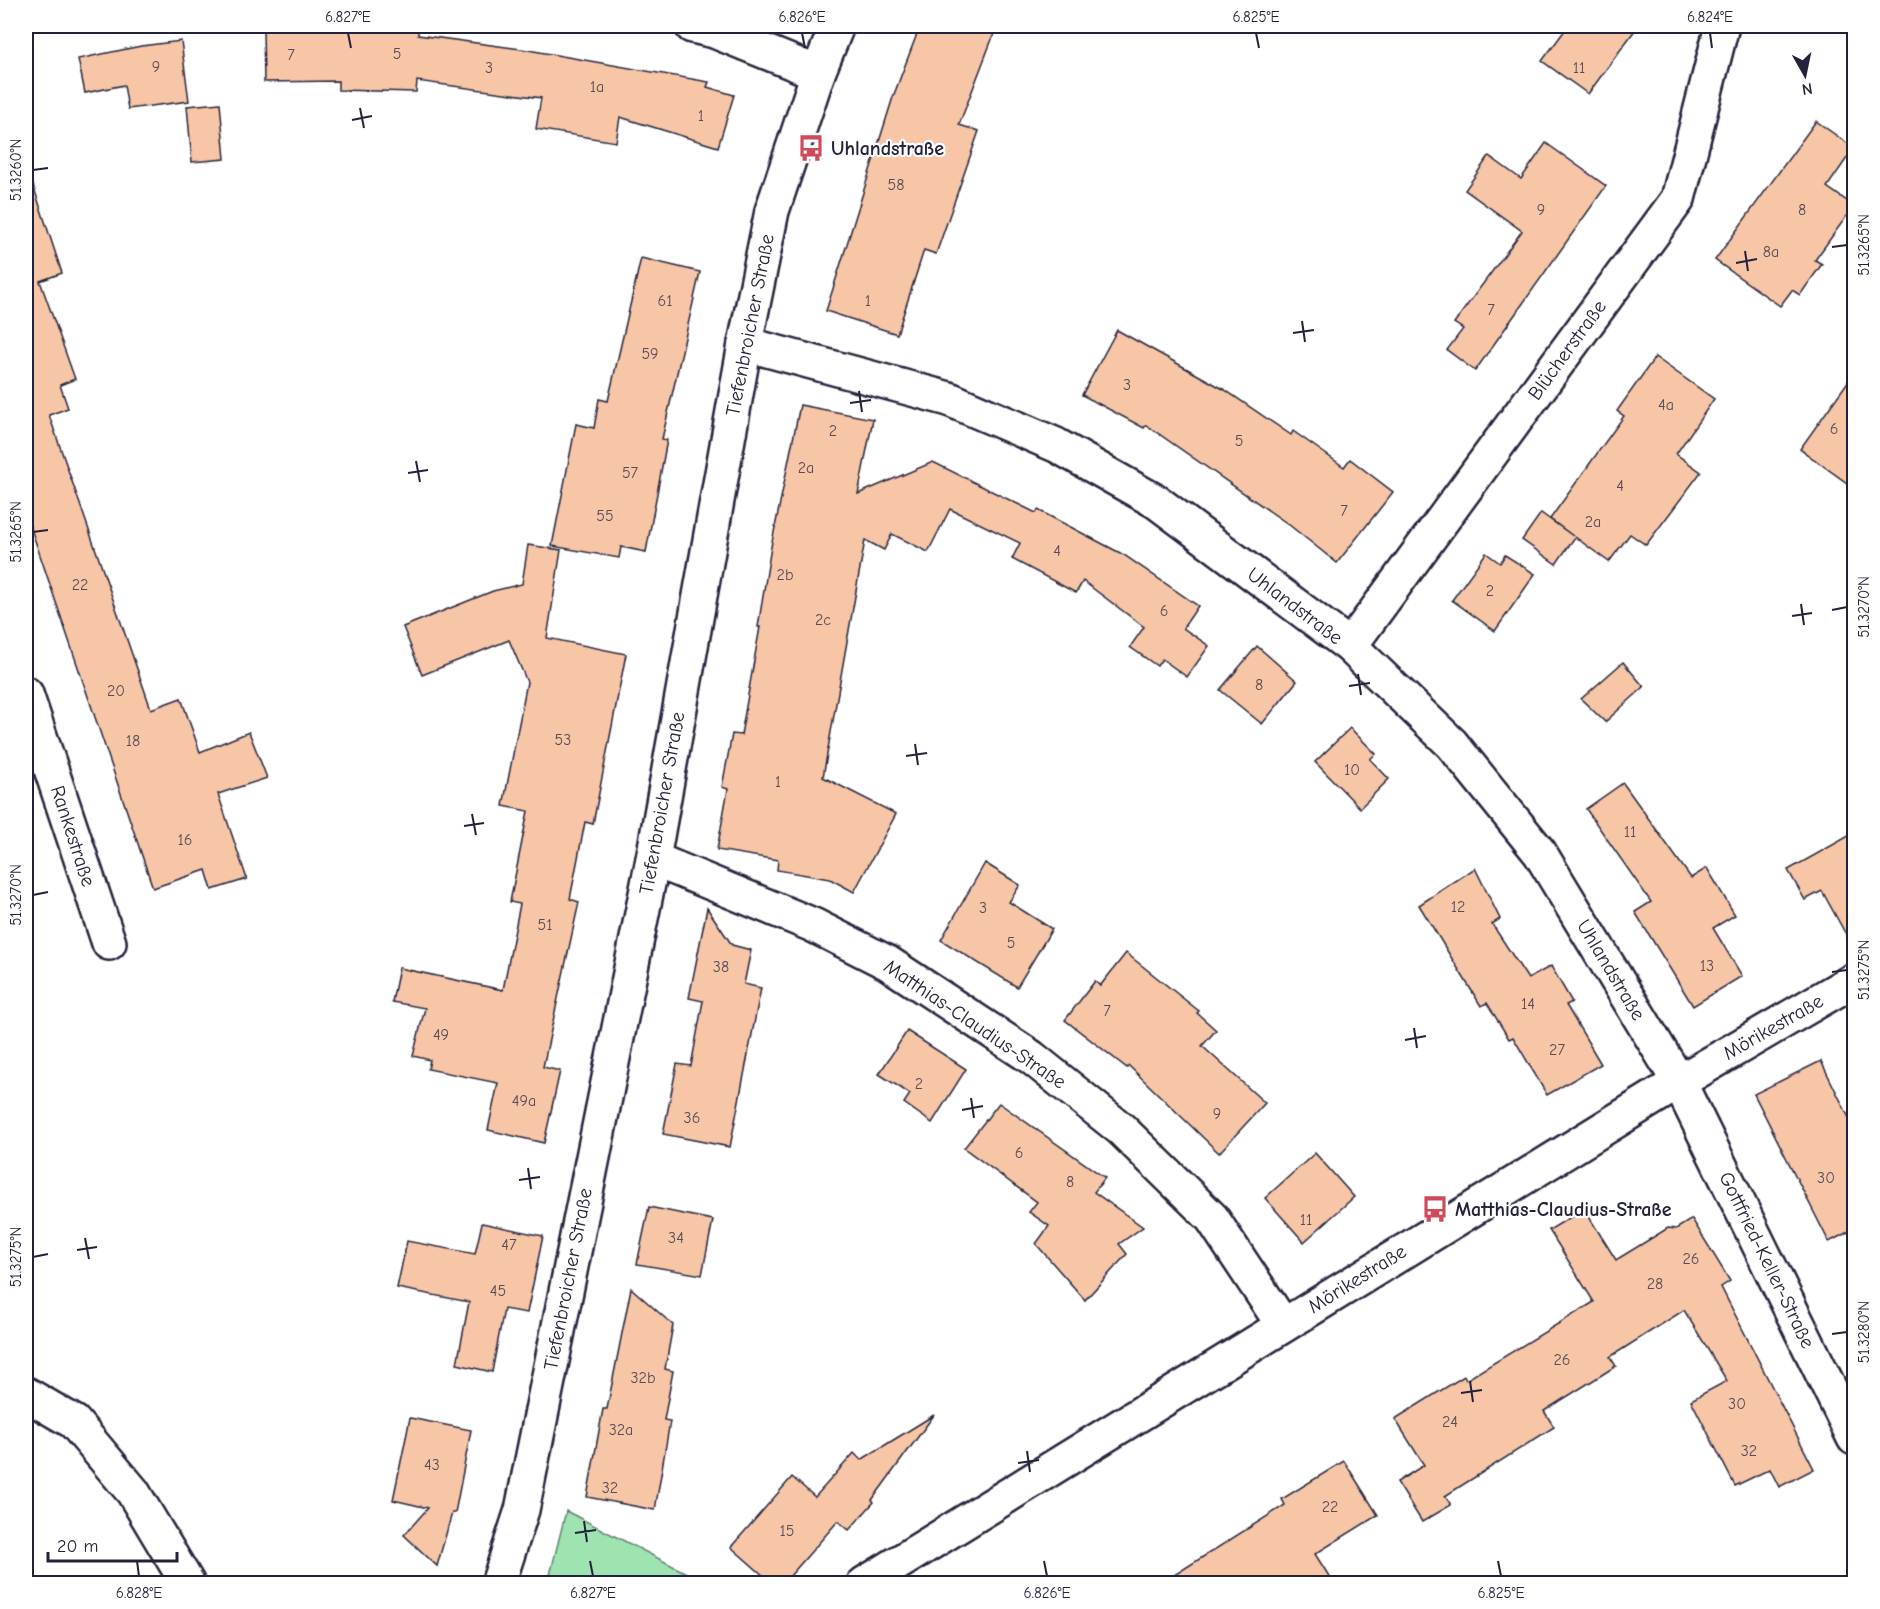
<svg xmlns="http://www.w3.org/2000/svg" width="1880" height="1609" viewBox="0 0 1880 1609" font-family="'Comic Neue',sans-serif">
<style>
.green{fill:#9ee3b0;stroke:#608276;stroke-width:1.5}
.building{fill:#f7c6a7;stroke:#22223b;stroke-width:1.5}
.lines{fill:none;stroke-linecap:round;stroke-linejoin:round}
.minor-casing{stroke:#22223b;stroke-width:38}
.minor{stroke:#fff;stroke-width:33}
.ticks{fill:none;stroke:#22223b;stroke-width:2}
.labels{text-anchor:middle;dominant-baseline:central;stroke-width:4.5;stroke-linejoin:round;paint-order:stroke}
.number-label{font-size:16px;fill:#574b56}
.poi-label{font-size:20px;font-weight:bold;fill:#22223b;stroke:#fff;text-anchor:start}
.street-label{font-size:20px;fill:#22223b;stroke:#fff}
.neatline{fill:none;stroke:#22223b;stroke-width:2}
.ticks-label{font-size:15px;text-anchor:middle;fill:#22223b}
</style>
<rect width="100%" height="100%" fill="#fff"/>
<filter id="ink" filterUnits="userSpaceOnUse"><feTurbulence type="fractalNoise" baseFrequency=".0167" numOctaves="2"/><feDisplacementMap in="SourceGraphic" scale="12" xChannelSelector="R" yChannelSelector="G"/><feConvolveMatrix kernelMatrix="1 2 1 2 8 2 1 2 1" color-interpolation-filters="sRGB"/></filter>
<g filter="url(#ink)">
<path class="green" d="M566,1511L706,1583H548Z"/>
<g class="building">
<path d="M920,26H997L959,125L979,131L936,254L924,250L897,334L826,311L893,97Z"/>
<path d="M1568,26H1638L1588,94L1542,61Z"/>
<path d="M319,28L418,30V35L528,50L709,82L707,87L734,95L718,147L620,117L616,142L536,129L541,98L417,81L416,92L338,90V81L264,82L263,29Z"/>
<path d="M181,41L189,101L128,109L124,85L85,93L78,59L141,46Z"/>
<path d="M220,103L225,159L192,162L187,106Z"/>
<path d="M1816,121L1854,148L1827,187L1854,206L1815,260L1822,264L1800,295L1792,290L1780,306L1715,260Z"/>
<path d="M1546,143L1606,186L1475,371L1447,350L1463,329L1454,323L1522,231L1465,190L1489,156L1521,179Z"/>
<path d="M32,182L62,273L40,281L75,379L60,385L68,408L49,415L151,709L181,698L200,752L249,732L267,778L218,794L247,879L212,890L206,870L153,888L26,514V183Z"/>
<path d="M641,258L700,272L662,439L667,440L646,552L621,547L619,558L552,546L576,424L594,428L599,399L608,401Z"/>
<path d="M1117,330L1225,390L1291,435L1293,431L1344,467L1350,459L1393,492L1337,563L1288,524L1146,425L1144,428L1082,395Z"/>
<path d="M1655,357L1714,399L1676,454L1701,472L1646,545L1630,534L1609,562L1575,537L1556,564L1522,540L1541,513L1573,536L1550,519L1624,416L1617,411Z"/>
<path d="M1854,373V488L1800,449Z"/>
<path d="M800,405L873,419L858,494L933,462L1036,513L1038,510L1124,555L1198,606L1183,628L1209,646L1187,677L1162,659L1157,666L1130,647L1144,627L1083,581L1076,593L1012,559L1020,543L950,509L928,552L892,534L884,550L865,540L823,777L896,814L854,892L830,879L777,870L778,860L717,850L728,789L722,787L732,734L741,735L760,627H758L771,547Z"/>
<path d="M528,545L561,550L547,638L626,654L593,824L585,822L570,899L579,902L543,1067L560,1071L544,1143L488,1130L498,1083L428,1069L430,1060L413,1056L425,1008L392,1002L399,968L503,990L520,904L510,902L528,811L503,806L527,682L509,640L422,675L403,627L493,591L522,584Z"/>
<path d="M1486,553L1500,563L1505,555L1535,574L1495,631L1452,600Z"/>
<path d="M1257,646L1297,681L1262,724L1220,690Z"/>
<path d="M1623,662L1644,687L1605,722L1581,699Z"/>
<path d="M1350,728L1376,754L1370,759L1389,779L1360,808L1315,762Z"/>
<path d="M1623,783L1691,878L1707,868L1735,915L1713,928L1742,976L1693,1006L1635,912L1651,902L1586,809Z"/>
<path d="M1854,833V949L1822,891L1805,900L1788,870Z"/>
<path d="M985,863L1020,885L1009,902L1052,929L1017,987L941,940Z"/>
<path d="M1475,868L1500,919L1492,924L1528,979L1551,966L1572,1002L1566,1005L1601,1064L1547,1095L1513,1037L1509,1039L1487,1003L1481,1006L1419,905Z"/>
<path d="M707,908L732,945L751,950L744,984L761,988L730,1147L663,1134L677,1064L691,1066L703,1001L689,998Z"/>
<path d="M1126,953L1199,1011L1197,1013L1216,1030L1202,1046L1265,1103L1219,1153L1129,1066L1127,1068L1065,1020L1095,981L1100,986Z"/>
<path d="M907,1031L966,1069L932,1123L904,1103L910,1094L879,1074Z"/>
<path d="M1821,1061L1854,1128V1229L1829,1242L1754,1094Z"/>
<path d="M999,1103L1105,1178L1094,1192L1143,1227L1119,1244L1127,1254L1085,1300L1036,1244L1049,1226L1029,1212L1037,1202L964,1148Z"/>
<path d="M1315,1153L1354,1197L1304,1242L1265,1198Z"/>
<path d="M649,1207L713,1220L702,1275L637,1264Z"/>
<path d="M1584,1209L1616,1260L1668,1228L1676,1229L1692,1219L1730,1281L1721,1287L1814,1469L1779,1487L1770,1469L1735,1486L1691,1400L1727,1381L1684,1310L1610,1357L1616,1366L1544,1411L1554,1427L1445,1496L1451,1505L1422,1522L1397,1482L1424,1465L1395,1419L1464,1376L1466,1380L1594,1302L1549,1230Z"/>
<path d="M482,1223L543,1236L527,1313L504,1309L492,1372L457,1364L469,1302L397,1288L407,1241L475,1254Z"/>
<path d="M631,1288L673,1325L665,1369L673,1371L664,1420L670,1421L655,1510L587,1497L603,1409H607Z"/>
<path d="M934,1415L872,1500L874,1502L849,1530L838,1521L783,1584H773L731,1547L792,1477L815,1497L854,1453L861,1460Z"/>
<path d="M410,1418L471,1430L455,1513H452L437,1566L404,1535L428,1508L393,1500Z"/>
<path d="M1344,1461L1378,1515L1315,1554L1334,1584H1160L1285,1505L1282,1499Z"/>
</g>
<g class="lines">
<defs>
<g id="minor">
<path d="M692,26L714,31L818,73"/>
<path d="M745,344L949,399L1056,445L1157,502L1350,646L1452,744L1540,853L1679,1082L1854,1438"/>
<path d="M1350,646L1678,199L1722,26"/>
<path d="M26,694L109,943"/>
<path d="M653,859L813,925L888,963L1031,1057L1121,1129L1212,1218L1283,1325"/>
<path d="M26,1394L74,1422L133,1492L188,1584"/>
<path d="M498,1584L522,1510L653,859L745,344L772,211L818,73L837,26"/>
<path d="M864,1584L1679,1082L1854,980"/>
</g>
</defs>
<use href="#minor" class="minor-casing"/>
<use href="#minor" class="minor"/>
</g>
</g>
<path class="ticks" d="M348,33L351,48M802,33L805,48M1256,33L1259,48M1710,33L1712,48M360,108L364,128M352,120L372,116M33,170L48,168M1832,247L1847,245M1745,251L1748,271M1736,263L1757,259M1302,321L1305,342M1293,333L1314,330M859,391L862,412M850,403L871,400M416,461L420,482M408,473L428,470M33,532L48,530M1801,604L1804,625M1832,610L1847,607M1792,616L1812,613M1358,674L1361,695M1349,686L1370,683M915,744L918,765M906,756L927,753M472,814L476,835M464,826L484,823M33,895L48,892M1832,972L1847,970M1414,1028L1417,1048M1405,1040L1426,1036M971,1098L974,1118M962,1110L983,1106M528,1168L531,1189M519,1180L540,1177M85,1238L89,1259M77,1250L97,1247M33,1257L48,1254M1832,1334L1847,1332M1470,1381L1473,1402M1461,1393L1482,1390M1027,1451L1030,1472M1018,1463L1039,1460M584,1521L587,1542M575,1533L596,1530M137,1561L139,1576M590,1561L593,1576M1044,1561L1047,1576M1498,1561L1501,1576"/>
<defs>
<symbol id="bus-bare" viewBox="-9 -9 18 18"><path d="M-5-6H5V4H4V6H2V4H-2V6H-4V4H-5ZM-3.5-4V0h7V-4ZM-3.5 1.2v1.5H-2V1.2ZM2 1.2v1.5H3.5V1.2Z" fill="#d1495b" stroke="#fff" stroke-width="2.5" paint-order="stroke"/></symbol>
</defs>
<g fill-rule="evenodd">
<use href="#bus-bare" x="792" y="129" width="38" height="38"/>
<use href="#bus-bare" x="1416" y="1190" width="38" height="38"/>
</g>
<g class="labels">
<g class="number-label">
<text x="397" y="54">5</text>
<text x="291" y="55">7</text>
<text x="156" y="67">9</text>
<text x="489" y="68">3</text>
<text x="1579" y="68">11</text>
<text x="597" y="87">1a</text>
<text x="701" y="116">1</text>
<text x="896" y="185">58</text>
<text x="1541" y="210">9</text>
<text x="1802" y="210">8</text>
<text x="1771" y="252">8a</text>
<text x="665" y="301">61</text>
<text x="868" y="301">1</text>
<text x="1491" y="310">7</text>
<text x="650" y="354">59</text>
<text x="1127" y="385">3</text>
<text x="1666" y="405">4a</text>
<text x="1834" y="429">6</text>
<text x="833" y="431">2</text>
<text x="1239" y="441">5</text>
<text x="806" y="468">2a</text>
<text x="630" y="473">57</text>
<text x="1620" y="486">4</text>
<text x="1344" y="511">7</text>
<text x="605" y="516">55</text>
<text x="1593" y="522">2a</text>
<text x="1057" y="551">4</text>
<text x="785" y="575">2b</text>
<text x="80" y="585">22</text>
<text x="1490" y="591">2</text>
<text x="1164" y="611">6</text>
<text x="823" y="620">2c</text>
<text x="1259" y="685">8</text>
<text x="116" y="691">20</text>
<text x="563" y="740">53</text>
<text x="133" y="741">18</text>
<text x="1352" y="770">10</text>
<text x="778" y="782">1</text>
<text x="1630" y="832">11</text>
<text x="185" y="840">16</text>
<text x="1458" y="907">12</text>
<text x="983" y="908">3</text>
<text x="545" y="925">51</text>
<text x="1011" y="943">5</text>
<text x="1707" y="966">13</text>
<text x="721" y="967">38</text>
<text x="1528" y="1004">14</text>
<text x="1107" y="1011">7</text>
<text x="441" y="1035">49</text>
<text x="1557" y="1050">27</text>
<text x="919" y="1084">2</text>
<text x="524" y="1101">49a</text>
<text x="1217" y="1114">9</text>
<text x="692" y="1118">36</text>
<text x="1019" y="1153">6</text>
<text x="1826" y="1178">30</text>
<text x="1070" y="1182">8</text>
<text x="1306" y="1220">11</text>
<text x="676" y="1238">34</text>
<text x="509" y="1245">47</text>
<text x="1691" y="1259">26</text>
<text x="1655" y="1284">28</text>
<text x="498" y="1291">45</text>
<text x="1562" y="1360">26</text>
<text x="643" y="1378">32b</text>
<text x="1737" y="1404">30</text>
<text x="1450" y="1422">24</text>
<text x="621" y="1430">32a</text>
<text x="1749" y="1451">32</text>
<text x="432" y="1465">43</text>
<text x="610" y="1488">32</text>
<text x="1330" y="1507">22</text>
<text x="787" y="1531">15</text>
</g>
<g class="poi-label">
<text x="831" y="148">Uhlandstraße</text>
<text x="1455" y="1209">Matthias-Claudius-Straße</text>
</g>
<g class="street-label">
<text transform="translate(750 325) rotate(-79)">Tiefenbroicher Straße</text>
<text transform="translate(1567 350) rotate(-54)">Blücherstraße</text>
<text transform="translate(1295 606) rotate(37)">Uhlandstraße</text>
<text transform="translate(662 803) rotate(-80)">Tiefenbroicher Straße</text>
<text transform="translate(73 836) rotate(72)">Rankestraße</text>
<text transform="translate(1611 970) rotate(59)">Uhlandstraße</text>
<text transform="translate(975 1024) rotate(34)">Matthias-Claudius-Straße</text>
<text transform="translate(1773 1027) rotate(-30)">Mörikestraße</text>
<text transform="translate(1767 1260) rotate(64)">Gottfried-Keller-Straße</text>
<text transform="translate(568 1279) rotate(-79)">Tiefenbroicher Straße</text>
<text transform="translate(1357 1279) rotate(-32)">Mörikestraße</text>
</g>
</g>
<rect width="1880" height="1609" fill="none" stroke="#fff" stroke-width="66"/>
<g transform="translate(1805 75) rotate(171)" stroke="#ffffff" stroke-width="4.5" paint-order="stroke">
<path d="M0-4.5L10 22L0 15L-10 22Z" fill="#22223b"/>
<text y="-9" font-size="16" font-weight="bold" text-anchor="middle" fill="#22223b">N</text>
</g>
<path d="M48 1552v9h129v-9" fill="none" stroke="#22223b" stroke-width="3"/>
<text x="57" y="1552" font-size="18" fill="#22223b" stroke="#ffffff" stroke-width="4.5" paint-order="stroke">20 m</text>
<rect x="33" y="33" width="1814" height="1543" class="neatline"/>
<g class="ticks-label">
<text x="348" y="22">6.827°E</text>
<text x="802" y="22">6.826°E</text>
<text x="1256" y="22">6.825°E</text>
<text x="1710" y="22">6.824°E</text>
<text transform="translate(16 170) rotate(-90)" y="5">51.3260°N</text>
<text transform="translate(1864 245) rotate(-90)" y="5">51.3265°N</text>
<text transform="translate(16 532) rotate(-90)" y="5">51.3265°N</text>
<text transform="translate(1864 607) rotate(-90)" y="5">51.3270°N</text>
<text transform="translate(16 895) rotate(-90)" y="5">51.3270°N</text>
<text transform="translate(1864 970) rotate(-90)" y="5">51.3275°N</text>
<text transform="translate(16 1257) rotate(-90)" y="5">51.3275°N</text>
<text transform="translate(1864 1332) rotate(-90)" y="5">51.3280°N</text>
<text x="139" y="1598">6.828°E</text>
<text x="593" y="1598">6.827°E</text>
<text x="1047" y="1598">6.826°E</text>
<text x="1501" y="1598">6.825°E</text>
</g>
</svg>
